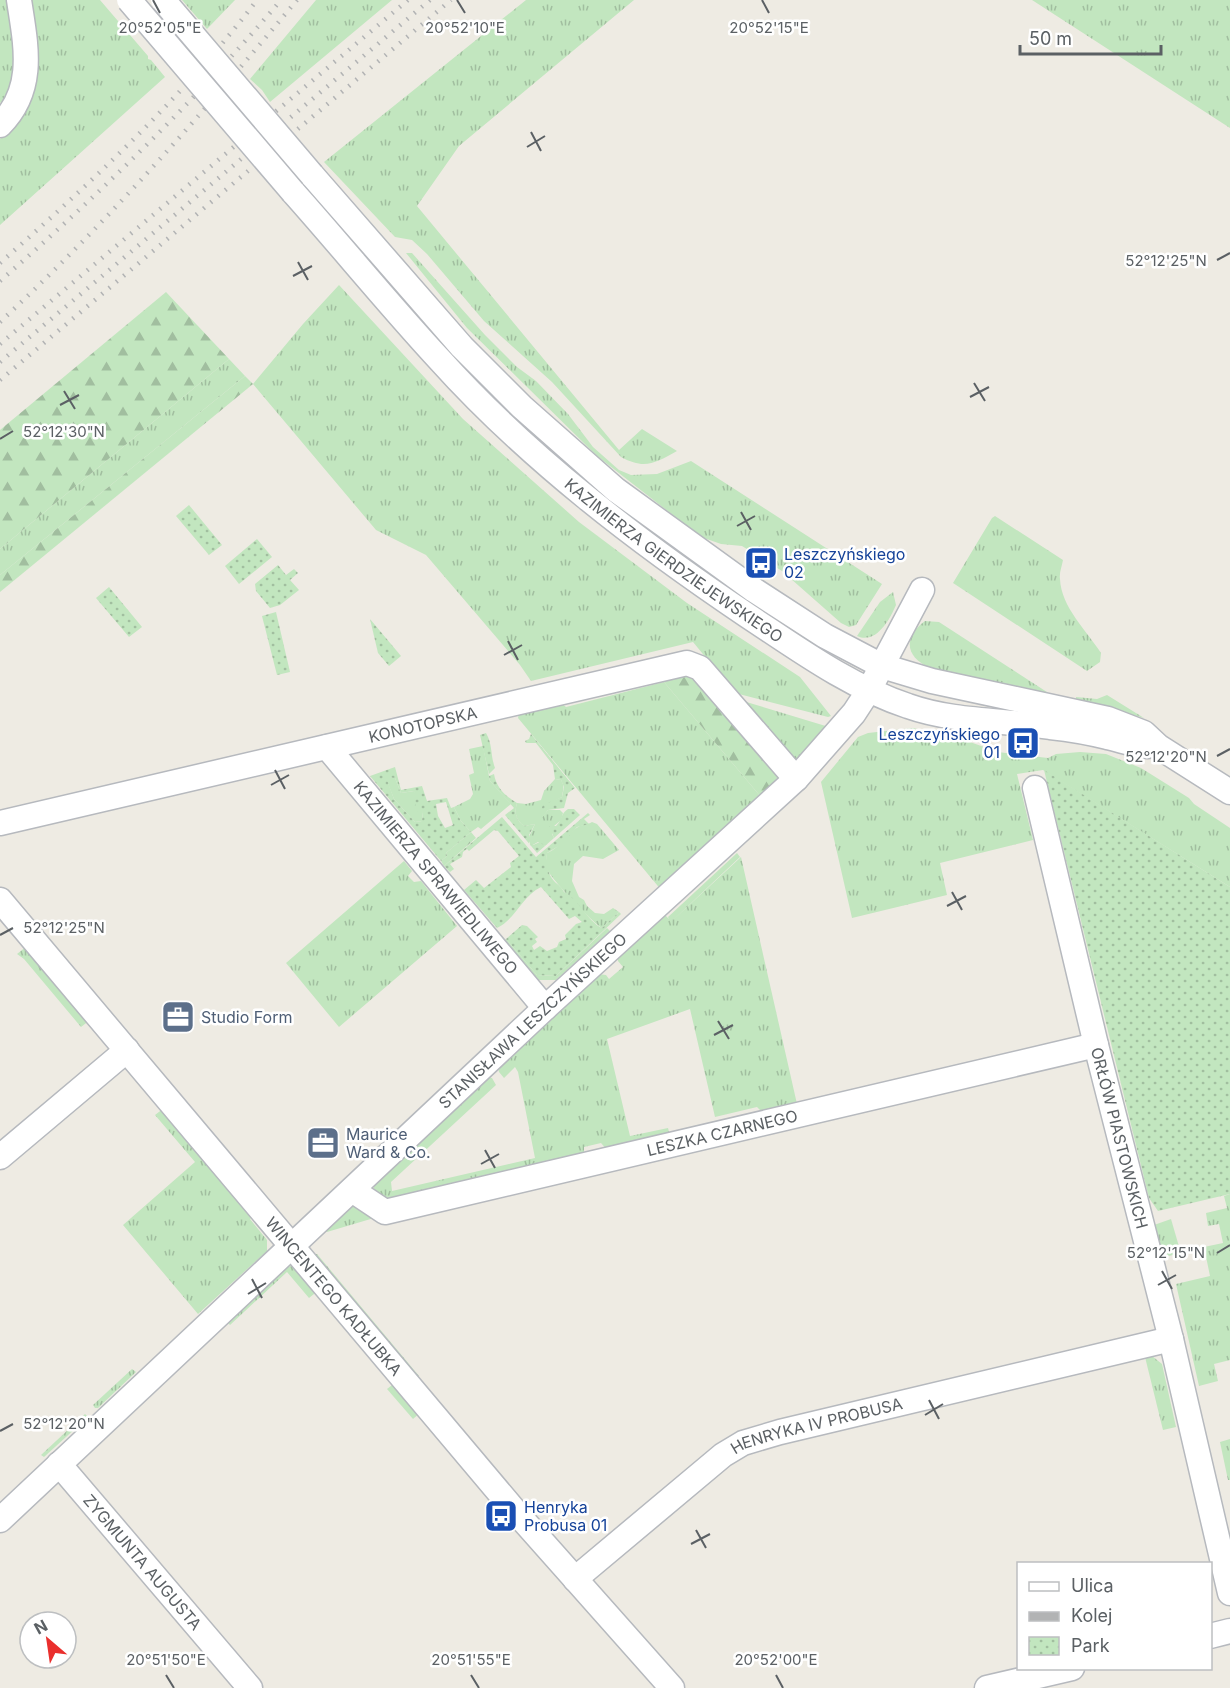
<svg xmlns="http://www.w3.org/2000/svg" width="1230" height="1688" viewBox="0 0 1230 1688" font-family="Inter,sans-serif">
<style>
.grass{fill:url(#grass-tufts)}
.forest{fill:url(#forest-firs)}
.park{fill:url(#park-dots);fill-rule:evenodd}
.lines{fill:none;stroke-linecap:round;stroke-linejoin:round}
.minor-casing{stroke:#b6b9be;stroke-width:27}
.minor{stroke:#fff;stroke-width:24}
.rail{stroke:#b2b3b4;stroke-width:4.5;stroke-dasharray:1.5 8;stroke-linecap:butt}
.minor-bridge-casing{stroke:#b6b9be;stroke-width:27;stroke-linecap:butt}
.minor-bridge{stroke:#fff;stroke-width:24}
.ticks{fill:none;stroke:#5b6064;stroke-width:2}
.labels{text-anchor:middle;dominant-baseline:central;stroke-width:5;stroke-linejoin:round;paint-order:stroke}
.transit-label{font-size:16px;fill:#164399;stroke:#fff;text-anchor:start}
.street-label{font-size:16px;fill:#5b6064;stroke:#fff}
.service-label{font-size:16px;fill:#4e5e75;stroke:#fff;text-anchor:start}
.ticks-label{font-size:15px;text-anchor:middle;fill:#5b6064;stroke:#fff;stroke-width:5;stroke-linejoin:round;paint-order:stroke}
</style>
<defs>
<pattern id="grass-tufts" width="24" height="20" patternUnits="userSpaceOnUse" patternTransform="scale(1.5)"><rect width="24" height="20" fill="#c2e6bf"/><path d="M3 7l-1-3M5 7V3M7 7l1-3M15 17l-1-3M17 17v-4M19 17l1-3" fill="none" stroke="#a1be9f"/></pattern>
<pattern id="forest-firs" width="22" height="20" patternUnits="userSpaceOnUse" patternTransform="scale(1.5)"><rect width="22" height="20" fill="#c2e6bf"/><path d="M5 1l3.5 6h-7zM16 11l3.5 6h-7z" fill="#a1be9f"/></pattern>
<pattern id="park-dots" width="8" height="8" patternUnits="userSpaceOnUse" patternTransform="scale(1.5)"><rect width="8" height="8" fill="#c2e6bf"/><path d="M2 2h.1M6 6h.1" fill="none" stroke="#a1be9f" stroke-width="1.8" stroke-linecap="round"/></pattern>
</defs>
<rect width="100%" height="100%" fill="#eeebe3"/>
<g class="grass">
<path d="M0,0H9L18,68L10,95L0,103Z"/>
<path d="M28,0H100L148,56V59L151,60L165,77L0,225V139L8,133Z"/>
<path d="M182,0H235L207,29Z"/>
<path d="M316,0H392L270,102L262,90L250,79Z"/>
<path d="M526,0H634L459,146L417,206L619,450L642,429L677,451C655,463 645,470 621,457L552,382L484,321L427,254L412,240L395,237L324,162Z"/>
<path d="M1032,0H1230V128Z"/>
<path d="M406,253H412L485,335L517,367L536,381L568,414L593,447L619,470L631,475L657,474L691,461L882,584L856,625L849,627L841,623L782,571L742,546L721,544L701,537L597,456L467,328Z"/>
<path d="M339,285L463,419L579,522L687,603L800,677L831,716L828,717L735,693L693,642L531,681L520,665L426,555L376,530L253,384L303,324Z"/>
<path d="M229,359L245,376L0,575V549Z"/>
<path d="M995,516L1063,560C1062,566 1059,573 1060,579C1061,607 1087,631 1101,653L1100,662L1087,671L953,583L992,518Z"/>
<path d="M893,592L896,605C890,619 876,645 857,636L880,602Z"/>
<path d="M925,621L939,622L1050,694L930,668C905,657 903,637 925,621Z"/>
<path d="M664,682L761,797L662,891L518,718L520,708L556,699L566,707Z"/>
<path d="M1107,695L1144,718L1076,700V697L1097,699Z"/>
<path d="M733,698L829,727L795,767Z"/>
<path d="M913,728L970,742L998,752L1048,758L1056,754L1080,752L1106,754L1141,768L1189,798L1194,804L1230,828V887L1043,770L1017,774L1033,840L940,863L947,895L852,918L821,782L858,737L868,733Z"/>
<path d="M483,746L490,781L511,804L481,829L478,827L471,832L461,821L454,807L470,799L473,794L469,775L474,773L469,749Z"/>
<path d="M555,779L561,780C565,786 563,790 562,797L543,807L542,817L548,810H560L563,813L561,820L553,827L552,834L554,838L545,846L538,842L531,846L528,839L535,824L524,826C516,820 514,813 517,803L526,804L541,800L544,791Z"/>
<path d="M592,822L597,824L619,850L603,859L583,856L574,864L572,881L579,897L584,900L587,906L595,913L604,914L613,908L619,912L602,928C593,923 548,876 546,867C545,863 547,857 547,853C560,848 567,833 578,827C583,824 587,825 592,822Z"/>
<path d="M737,853L740,857L671,922L741,857L797,1104L765,1115L757,1107L715,1117L690,1009L607,1039L630,1136L668,1128L670,1136L608,1151L601,1143L584,1147V1156L387,1203L374,1193V1183L486,1077L492,1078L496,1085L391,1182L392,1191L535,1158L518,1072L515,1067L504,1078L499,1072L498,1066L598,974L606,975L609,979L623,967L618,961V955L664,914L669,919L668,917Z"/>
<path d="M404,861L412,871L408,876L414,882L421,881L457,926L339,1027L286,963Z"/>
<path d="M607,928L610,931L556,980H537L504,941L506,939L537,975L556,976Z"/>
<path d="M27,946L90,1020L81,1027L24,959L17,954Z"/>
<path d="M164,1108L254,1215L250,1219L267,1240V1251L198,1314L123,1225L195,1162L155,1115Z"/>
<path d="M1230,1194V1360L1214,1364L1218,1381L1199,1386L1176,1284L1210,1276L1204,1247L1223,1243L1219,1224L1208,1226L1206,1213L1227,1208L1224,1196Z"/>
<path d="M351,1207H356L374,1218L327,1232L322,1229L347,1208Z"/>
<path d="M1171,1219L1180,1250L1176,1254L1169,1256L1161,1252L1154,1225Z"/>
<path d="M317,1254L419,1376L416,1378L312,1255Z"/>
<path d="M292,1266L297,1267L319,1290L309,1298L287,1272L230,1325L226,1321L287,1267Z"/>
<path d="M1152,1356L1162,1364L1176,1427L1163,1430L1145,1357Z"/>
<path d="M132,1369L136,1372L98,1408H95L93,1405Z"/>
<path d="M396,1382L421,1412L413,1419L387,1389Z"/>
<path d="M85,1414L88,1417L44,1457L41,1455Z"/>
<path d="M1230,1439V1480H1228L1220,1442Z"/>
</g>
<g class="forest">
<path d="M166,292L229,359L0,549V430Z"/>
<path d="M245,376L253,384L0,592V575Z"/>
<path d="M680,676L692,677L771,767L778,777L761,797L664,682Z"/>
<path d="M385,776L395,778L401,793L414,791L423,812L422,821L415,822L394,799Z"/>
<path d="M471,832L476,838L444,866L441,861L447,856L446,853Z"/>
</g>
<g class="park">
<path d="M189,505L222,545L209,555L176,516Z"/>
<path d="M257,539L272,557L239,584L225,566Z"/>
<path d="M278,565L286,575L294,569L298,573L290,580L299,590L280,605L270,608L256,591L255,584Z"/>
<path d="M109,587L142,627L129,637L96,598Z"/>
<path d="M276,612L290,672L277,675L262,616Z"/>
<path d="M370,619L401,656L389,666L378,653Z"/>
<path d="M486,733C493,745 490,754 495,768L489,774L480,735Z"/>
<path d="M531,734L575,788L568,793L564,808L548,810L542,818L541,810L543,805L562,797L564,787L561,780L555,779L553,765L536,743H526L525,741L529,739Z"/>
<path d="M395,767L401,790L422,786L427,801L447,798L451,808L454,807L461,821L471,832L446,853L447,856L441,861L370,776ZM386,777L395,778L401,793L414,791L416,811L423,812L422,821L415,822L394,799ZM446,802L453,825L445,828L438,816L436,804Z"/>
<path d="M1044,770L1230,887V1194L1158,1211L1149,1198Z"/>
<path d="M494,774C496,787 505,796 517,803C514,813 516,820 524,826L535,824L529,835V844L533,845L540,842L545,846L537,853L505,815L514,808L490,781L489,776Z"/>
<path d="M568,809H574L580,815L554,838L549,826H556C562,820 561,813 568,809Z"/>
<path d="M588,813L590,815L584,819L589,824L577,827L562,844L547,853C546,863 547,873 554,881C559,886 561,886 564,892C578,898 587,921 602,928L619,912L621,914L556,976L537,975L506,939L522,925L527,926L538,937L535,939L537,942L532,946L534,950L540,946L547,951L557,947L559,942L566,939L565,935L576,924L582,922L575,916L569,919L541,887C522,896 516,919 497,928L464,890L476,880L484,888L511,867L510,863L519,856L498,831L494,830L469,851L467,849L463,852L462,857L450,864L454,869L450,872L444,866L502,817L536,857Z"/>
</g>
<g class="lines">
<defs>
<g id="minor">
<path d="M0,125C36,89 26,46 19,0"/>
<path d="M312,175L462,347L522,407L616,490L754,590L825,636L882,666L932,681L1108,719L1144,733L1159,747L1230,792"/>
<path id="s1" d="M293,192C342,247 389,305 439,359C528,458 638,542 748,616C798,649 850,687 908,706C953,722 1003,720 1050,727C1069,729 1088,732 1107,737C1121,740 1134,745 1148,746"/>
<path id="s2" d="M327,747L545,1008"/>
<path id="s3" d="M1035,788L1096,1045L1171,1339L1230,1593"/>
<path id="s4" d="M0,823L687,663L700,668L796,779"/>
<path id="s5" d="M0,900L514,1510L672,1688"/>
<path d="M0,1157L127,1050"/>
<path id="s6" d="M352,1190L385,1212L1096,1045"/>
<path id="s7" d="M59,1464L250,1688"/>
<path id="s8" d="M0,1520L545,1008L796,779L854,713L869,690L922,590"/>
<path id="s9" d="M575,1579L723,1455L743,1443L780,1432L1171,1339"/>
<path d="M1210,1636L1230,1631"/>
<path d="M987,1688L1072,1668"/>
</g>
</defs>
<use href="#minor" class="minor-casing"/>
<use href="#minor" class="minor"/>
<g class="rail">
<path d="M0,263C92,182 183,97 257,0"/>
<path d="M0,281C100,194 195,101 281,0"/>
<path d="M0,322C108,222 203,113 297,0"/>
<path d="M0,344L408,0"/>
<path d="M0,362L430,0"/>
<path d="M0,380L451,0"/>
</g>
<defs>
<g id="minor-bridge">
<path d="M129,0L293,192"/>
<path d="M163,0L312,175"/>
</g>
</defs>
<use href="#minor-bridge" class="minor-bridge-casing"/>
<use href="#minor-bridge" class="minor-bridge"/>
</g>
<path class="ticks" d="M153,0L160,13M457,0L465,13M762,0L769,13M531,132L541,151M527,147L545,136M1217,260L1230,253M298,262L308,280M293,276L312,266M974,383L985,401M64,391L75,409M970,397L989,387M60,405L79,395M0,439L13,431M741,512L751,530M737,526L755,516M508,641L518,660M504,655L522,645M1217,756L1230,749M275,770L285,789M271,785L289,775M952,892L962,910M947,906L966,896M0,935L13,928M718,1021L729,1039M714,1035L733,1025M485,1150L495,1168M481,1164L499,1154M1217,1253L1230,1245M1162,1271L1172,1289M252,1279L262,1298M1158,1285L1176,1275M248,1294L266,1283M929,1400L939,1419M925,1415L943,1404M0,1431L13,1424M696,1530L706,1548M691,1544L710,1534M166,1675L174,1688M471,1675L479,1688M776,1675L783,1688"/>
<defs>
<symbol id="bus-square" viewBox="-11 -11 22 22"><rect x="-9" y="-9" width="18" height="18" rx="4" fill="#1a4fb4" stroke="#fff"/><path d="M-5-6H5V4H4V6H2V4H-2V6H-4V4H-5ZM-3.5-4V0h7V-4ZM-3.5 1.2v1.5H-2V1.2ZM2 1.2v1.5H3.5V1.2Z" fill="#fff"/></symbol>
<symbol id="office-square" viewBox="-11 -11 22 22"><rect x="-9" y="-9" width="18" height="18" rx="4" fill="#5c6f8a" stroke="#fff"/><path d="M-6-3h4V-5.5h4V-3h4V5H-6ZM-1-4.5V-3h2v-1.5ZM-6 0V1H6V0Z" fill="#fff"/></symbol>
</defs>
<g fill-rule="evenodd">
<use href="#bus-square" x="742" y="544" width="38" height="38"/>
<use href="#bus-square" x="1004" y="724" width="38" height="38"/>
<use href="#office-square" x="159" y="998" width="38" height="38"/>
<use href="#office-square" x="304" y="1124" width="38" height="38"/>
<use href="#bus-square" x="482" y="1497" width="38" height="38"/>
</g>
<g class="labels">
<g class="transit-label">
<text x="784" y="554">Leszczyńskiego<tspan x="784" dy="18">02</tspan></text>
<text x="1000" y="734" text-anchor="end">Leszczyńskiego<tspan x="1000" dy="18">01</tspan></text>
<text x="524" y="1507">Henryka<tspan x="524" dy="18">Probusa 01</tspan></text>
</g>
<g class="street-label">
<text stroke="none"><textPath href="#s1" startOffset="532">KAZIMIERZA GIERDZIEJEWSKIEGO</textPath></text>
<text stroke="none"><textPath href="#s4" startOffset="434">KONOTOPSKA</textPath></text>
<text stroke="none"><textPath href="#s2" startOffset="170">KAZIMIERZA SPRAWIEDLIWEGO</textPath></text>
<text stroke="none"><textPath href="#s8" startOffset="730">STANISŁAWA LESZCZYŃSKIEGO</textPath></text>
<text stroke="none"><textPath href="#s6" startOffset="386">LESZKA CZARNEGO</textPath></text>
<text stroke="none"><textPath href="#s3" startOffset="360">ORŁÓW PIASTOWSKICH</textPath></text>
<text stroke="none"><textPath href="#s5" startOffset="518">WINCENTEGO KADŁUBKA</textPath></text>
<text stroke="none"><textPath href="#s9" startOffset="292">HENRYKA IV PROBUSA</textPath></text>
<text stroke="none"><textPath href="#s7" startOffset="129">ZYGMUNTA AUGUSTA</textPath></text>
</g>
<g class="service-label">
<text x="201" y="1017">Studio Form</text>
<text x="346" y="1134">Maurice<tspan x="346" dy="18">Ward &amp; Co.</tspan></text>
</g>
</g>
<g class="ticks-label">
<text x="160" y="33">20°52'05"E</text>
<text x="465" y="33">20°52'10"E</text>
<text x="769" y="33">20°52'15"E</text>
<text x="1166" y="266">52°12'25"N</text>
<text x="64" y="437">52°12'30"N</text>
<text x="1166" y="762">52°12'20"N</text>
<text x="64" y="933">52°12'25"N</text>
<text x="1166" y="1258">52°12'15"N</text>
<text x="64" y="1429">52°12'20"N</text>
<text x="166" y="1665">20°51'50"E</text>
<text x="471" y="1665">20°51'55"E</text>
<text x="776" y="1665">20°52'00"E</text>
</g>
<rect x="1017" y="1562" width="195" height="108" fill="#ffffff" stroke="#bdbfc1" stroke-width="1.5"/>
<rect x="1029" y="1582" width="30" height="9" fill="#ffffff" stroke="#bdbfc1" stroke-width="1.5"/>
<text x="1071" y="1592" font-size="18" fill="#5b6064">Ulica</text>
<rect x="1029" y="1612" width="30" height="9" fill="#b2b3b4" stroke="#bdbfc1" stroke-width="1.5"/>
<text x="1071" y="1622" font-size="18" fill="#5b6064">Kolej</text>
<rect x="1029" y="1637" width="30" height="18" fill="url(#park-dots)" stroke="#bdbfc1" stroke-width="1.5"/>
<text x="1071" y="1652" font-size="18" fill="#5b6064">Park</text>
<g transform="translate(48 1640) rotate(331)"><circle r="28" fill="#ffffff" stroke="#bdbfc1" stroke-width="1.5"/>
<path d="M0-4.5L10 22L0 15L-10 22Z" fill="#ea2f2d"/>
<text y="-9" font-size="16" font-weight="bold" text-anchor="middle" fill="#5b6064">N</text>
</g>
<path d="M1020 45v9h141v-9" fill="none" stroke="#5b6064" stroke-width="3"/>
<text x="1029" y="45" font-size="18" fill="#5b6064" stroke="#ffffff" stroke-width="4.5" paint-order="stroke">50 m</text>
</svg>
